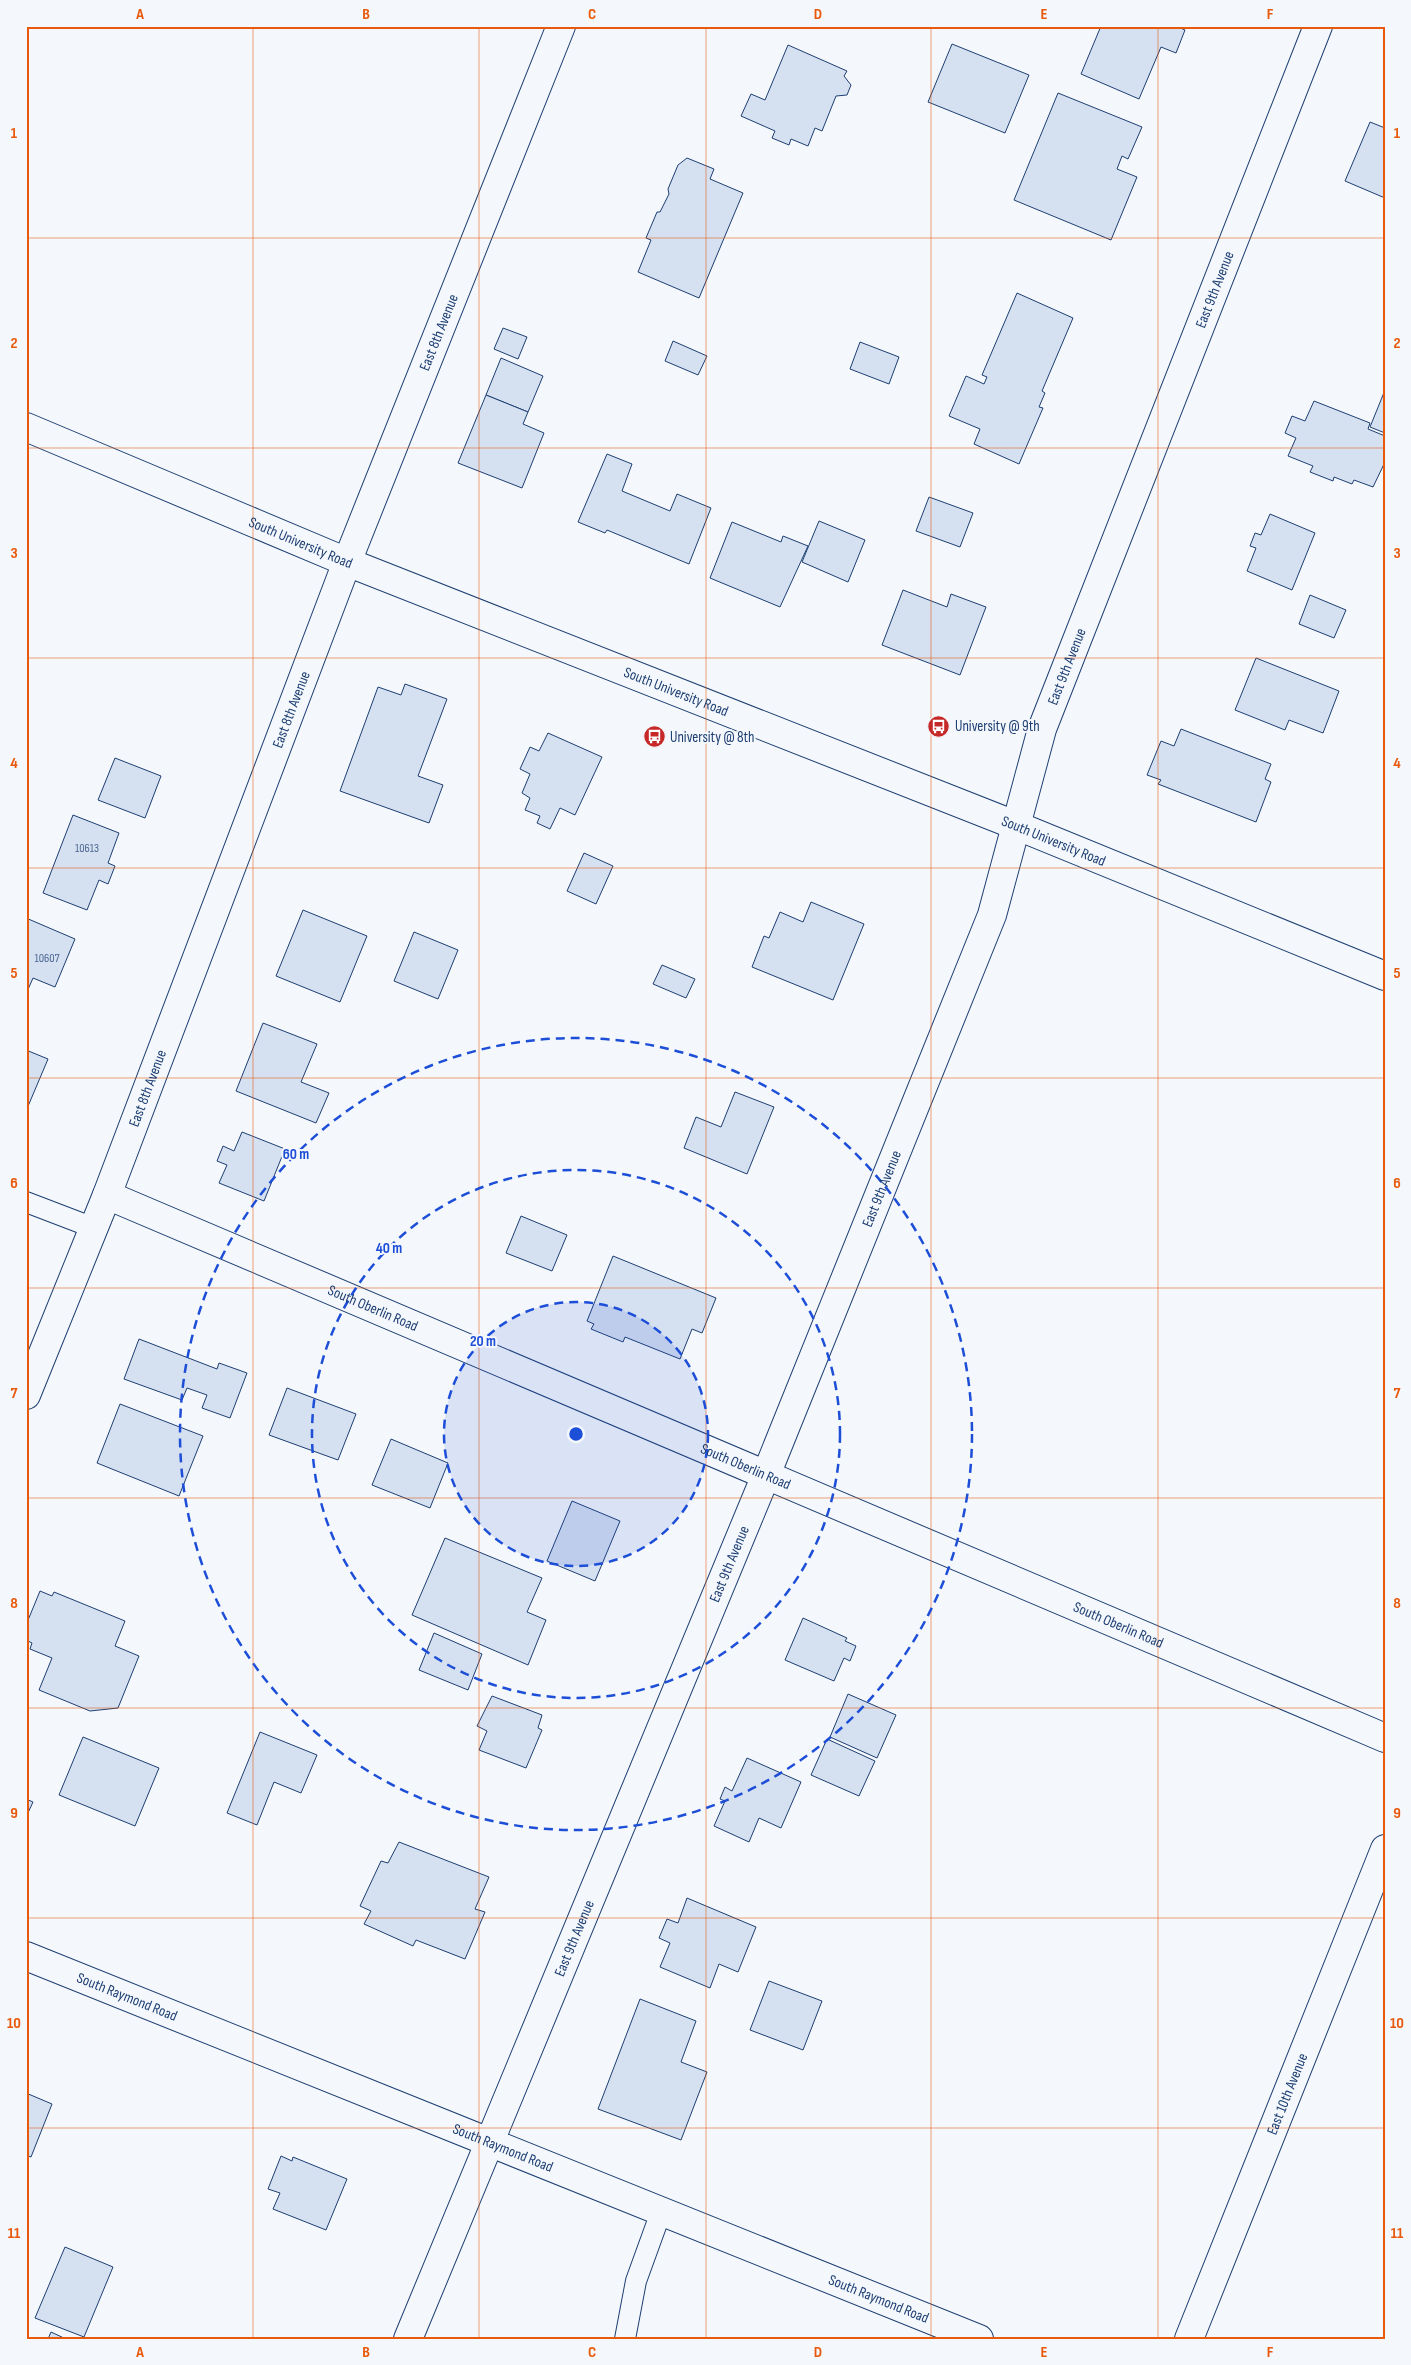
<svg xmlns="http://www.w3.org/2000/svg" width="1411" height="2365" viewBox="0 0 1411 2365" font-family="'Sofia Sans Condensed',sans-serif">
<style>
.building{fill:#d5e0f0;stroke:#1d3f73}
.lines{fill:none;stroke-linecap:round;stroke-linejoin:round}
.lane-casing{stroke:#1d3f73;stroke-width:22}
.street-casing{stroke:#1d3f73;stroke-width:30}
.secondary-casing{stroke:#1d3f73;stroke-width:30}
.lane{stroke:#f4f7fb;stroke-width:20}
.street{stroke:#f4f7fb;stroke-width:28}
.secondary{stroke:#f4f7fb;stroke-width:28}
.grid{fill:none;stroke:#e8590c;stroke-width:1;stroke-opacity:0.55}
.ring{fill:none;stroke:#1d4ed8;stroke-width:2.5;stroke-dasharray:9 6}
.labels{text-anchor:middle;dominant-baseline:central;stroke-width:4;stroke-linejoin:round;paint-order:stroke}
.number-label{font-size:12px;fill:#4b6792}
.street-label{font-size:15px;fill:#1d3f73;stroke:#f4f7fb}
.poi-label{font-size:15px;fill:#1d3f73;stroke:#f4f7fb;text-anchor:start}
.centre{fill:#1d4ed8;stroke:#f4f7fb;stroke-width:2.5}
.ring-label{font-size:15px;text-anchor:middle;font-weight:bold;fill:#1d4ed8;stroke:#f4f7fb;stroke-width:4;stroke-linejoin:round;paint-order:stroke}
.neatline{fill:none;stroke:#e8590c;stroke-width:2}
.grid-label{font-size:16px;text-anchor:middle;font-weight:bold;fill:#e8590c}
</style>
<rect width="100%" height="100%" fill="#f4f7fb"/>
<g class="building">
<path d="M1101,26H1176L1185,30L1176,53L1161,47L1139,99L1081,74Z"/>
<path d="M952,44L1029,75L1005,133L928,102Z"/>
<path d="M788,45L847,71L844,76L851,85L847,95L836,96L822,131L815,128L808,146L791,139L789,145L772,138L775,131L741,116L751,94L765,100Z"/>
<path d="M1058,93L1142,127L1128,159L1122,156L1117,169L1137,177L1111,240L1014,200Z"/>
<path d="M1370,122L1385,128V198L1345,181Z"/>
<path d="M687,158L714,169L710,179L743,193L699,298L638,272L651,240L646,238L657,212H660L669,194L668,189L678,165Z"/>
<path d="M1017,293L1073,318L1042,391L1045,393L1039,407L1043,408L1019,464L974,444L980,429L949,416L966,376L984,384L987,377L982,375Z"/>
<path d="M503,328L527,337L518,359L494,349Z"/>
<path d="M673,341L707,356L698,375L665,361Z"/>
<path d="M860,342L899,357L889,384L850,369Z"/>
<path d="M501,358L543,376L528,412L486,395Z"/>
<path d="M1385,390V433L1370,427Z"/>
<path d="M486,395L528,412L523,424L544,433L522,488L458,463Z"/>
<path d="M1314,401L1370,423L1368,429L1385,436V462L1373,487L1354,480L1352,484L1334,477L1333,481L1310,472L1313,466L1288,456L1296,438L1285,433L1292,416L1305,421Z"/>
<path d="M607,454L632,464L622,491L670,511L677,494L711,508L689,564L607,530L605,533L578,522Z"/>
<path d="M929,497L973,513L960,547L916,531Z"/>
<path d="M1270,514L1315,533L1292,590L1247,571L1256,548L1250,546L1255,533L1261,535Z"/>
<path d="M819,521L865,540L848,582L802,562Z"/>
<path d="M732,522L781,542L783,536L808,546L780,607L710,578Z"/>
<path d="M903,590L947,607L951,594L986,607L960,675L882,645Z"/>
<path d="M1310,595L1346,610L1334,638L1299,624Z"/>
<path d="M1256,658L1339,691L1323,733L1289,720L1285,730L1235,710Z"/>
<path d="M405,684L447,699L418,776L443,785L429,823L340,791L378,687L401,695Z"/>
<path d="M1181,729L1271,764L1265,779L1271,782L1256,822L1158,784L1161,780L1147,775L1161,741L1174,746Z"/>
<path d="M548,733L602,757L575,815L560,808L550,829L537,823L540,816L525,810L530,798L522,793L530,774L520,769L530,747L539,751Z"/>
<path d="M115,758L161,776L145,818L98,800Z"/>
<path d="M73,815L119,833L108,863L115,866L108,884L99,880L87,910L43,893Z"/>
<path d="M584,853L613,866L596,904L567,891Z"/>
<path d="M811,902L864,924L833,1000L752,967L764,936L769,938L780,912L803,922Z"/>
<path d="M303,910L367,936L340,1002L276,976Z"/>
<path d="M26,918L75,939L55,987L33,978L26,994Z"/>
<path d="M414,932L458,950L438,999L394,981Z"/>
<path d="M662,965L695,979L686,998L653,984Z"/>
<path d="M263,1023L317,1044L301,1082L329,1093L316,1123L236,1091Z"/>
<path d="M26,1050L48,1059L26,1111Z"/>
<path d="M735,1092L774,1107L747,1174L684,1148L696,1117L721,1127Z"/>
<path d="M242,1132L285,1149L264,1201L219,1183L227,1165L217,1161L223,1146L234,1151Z"/>
<path d="M521,1216L567,1235L552,1271L506,1253Z"/>
<path d="M613,1256L716,1298L702,1333L692,1329L680,1359L625,1337L623,1342L591,1329L594,1324L587,1321Z"/>
<path d="M139,1339L217,1369L219,1363L247,1373L230,1418L202,1408L207,1395L187,1388L182,1400L124,1379Z"/>
<path d="M287,1388L356,1414L338,1460L269,1435Z"/>
<path d="M120,1404L203,1436L179,1496L97,1463Z"/>
<path d="M391,1439L448,1463L430,1508L372,1485Z"/>
<path d="M572,1501L620,1521L595,1581L547,1561Z"/>
<path d="M445,1538L542,1578L527,1612L546,1620L528,1665L412,1615Z"/>
<path d="M40,1591L52,1596L54,1592L125,1621L115,1646L139,1656L118,1708L90,1711L39,1690L52,1658L30,1649L32,1643L26,1640V1625Z"/>
<path d="M803,1618L847,1638L845,1641L856,1646L850,1661L844,1658L834,1681L785,1660Z"/>
<path d="M434,1633L482,1654L468,1690L419,1670Z"/>
<path d="M848,1694L896,1715L877,1758L830,1737Z"/>
<path d="M492,1696L542,1715L538,1728L542,1730L526,1768L479,1750L487,1731L477,1726Z"/>
<path d="M260,1732L317,1755L301,1793L274,1782L257,1825L227,1813Z"/>
<path d="M83,1737L159,1768L135,1826L59,1795Z"/>
<path d="M827,1739L875,1761L859,1796L811,1775Z"/>
<path d="M747,1758L801,1782L781,1828L759,1818L749,1842L714,1826L725,1801L720,1799L725,1787L732,1791Z"/>
<path d="M26,1799L33,1802L26,1817Z"/>
<path d="M399,1842L489,1877L475,1909L485,1912L465,1959L416,1940L413,1946L364,1924L371,1911L360,1906L381,1861L388,1863Z"/>
<path d="M687,1898L756,1927L738,1972L719,1964L710,1988L660,1967L670,1943L659,1938L667,1919L678,1923Z"/>
<path d="M769,1981L822,2001L803,2050L750,2030Z"/>
<path d="M640,1999L696,2021L681,2062L707,2072L681,2140L598,2109Z"/>
<path d="M26,2093L52,2104L31,2157L26,2155Z"/>
<path d="M281,2156L292,2161L293,2157L347,2179L326,2230L273,2209L280,2193L268,2189Z"/>
<path d="M65,2247L113,2267L84,2337L35,2318Z"/>
<path d="M51,2332L66,2339H48Z"/>
</g>
<g class="lines">
<defs>
<g id="lane">
<path d="M26,1202L94,1228"/>
<path d="M625,2339L636,2281L661,2212"/>
</g>
<g id="street">
<path id="s1" d="M107,1195L1385,1738"/>
<path id="s2" d="M26,1956L979,2339"/>
<path id="s3" d="M408,2339L766,1475L992,915L1042,729L1318,26"/>
<path id="s4" d="M1189,2339L1385,1849"/>
</g>
<g id="secondary">
<path id="s5" d="M26,427L347,562L1015,825L1385,976"/>
<path id="s6" d="M26,1395L107,1195L347,562L561,26"/>
</g>
</defs>
<use href="#lane" class="lane-casing"/>
<use href="#street" class="street-casing"/>
<use href="#secondary" class="secondary-casing"/>
<use href="#lane" class="lane"/>
<use href="#street" class="street"/>
<use href="#secondary" class="secondary"/>
</g>
<path class="grid" d="M253,26V2339M479,26V2339M706,26V2339M931,26V2339M1158,26V2339M26,238H1385M26,448H1385M26,658H1385M26,868H1385M26,1078H1385M26,1288H1385M26,1498H1385M26,1708H1385M26,1918H1385M26,2128H1385"/>
<circle cx="576" cy="1434" r="132" fill="#1d4ed8" fill-opacity=".12"/>
<g class="ring">
<circle cx="576" cy="1434" r="132"/>
<circle cx="576" cy="1434" r="264"/>
<circle cx="576" cy="1434" r="396"/>
</g>
<defs>
<symbol id="bus-disc" viewBox="-11 -11 22 22"><circle r="9.5" fill="#c62828" stroke="#f4f7fb"/><path d="M-5-6H5V4H4V6H2V4H-2V6H-4V4H-5ZM-3.5-4V0h7V-4ZM-3.5 1.2v1.5H-2V1.2ZM2 1.2v1.5H3.5V1.2Z" fill="#fff"/></symbol>
</defs>
<g fill-rule="evenodd">
<use href="#bus-disc" x="926" y="714" width="25" height="25"/>
<use href="#bus-disc" x="642" y="724" width="25" height="25"/>
</g>
<g class="labels">
<g class="number-label">
<text x="87" y="848">10613</text>
<text x="47" y="958">10607</text>
</g>
<g class="street-label">
<text stroke="none"><textPath href="#s3" startOffset="2204">East 9th Avenue</textPath></text>
<text stroke="none"><textPath href="#s6" startOffset="1140">East 8th Avenue</textPath></text>
<text stroke="none"><textPath href="#s5" startOffset="298">South University Road</textPath></text>
<text stroke="none"><textPath href="#s3" startOffset="1799">East 9th Avenue</textPath></text>
<text stroke="none"><textPath href="#s5" startOffset="702">South University Road</textPath></text>
<text stroke="none"><textPath href="#s6" startOffset="735">East 8th Avenue</textPath></text>
<text stroke="none"><textPath href="#s5" startOffset="1108">South University Road</textPath></text>
<text stroke="none"><textPath href="#s6" startOffset="330">East 8th Avenue</textPath></text>
<text stroke="none"><textPath href="#s3" startOffset="1244">East 9th Avenue</textPath></text>
<text stroke="none"><textPath href="#s1" startOffset="289">South Oberlin Road</textPath></text>
<text stroke="none"><textPath href="#s1" startOffset="694">South Oberlin Road</textPath></text>
<text stroke="none"><textPath href="#s3" startOffset="839">East 9th Avenue</textPath></text>
<text stroke="none"><textPath href="#s1" startOffset="1099">South Oberlin Road</textPath></text>
<text stroke="none"><textPath href="#s3" startOffset="434">East 9th Avenue</textPath></text>
<text stroke="none"><textPath href="#s2" startOffset="109">South Raymond Road</textPath></text>
<text stroke="none"><textPath href="#s4" startOffset="264">East 10th Avenue</textPath></text>
<text stroke="none"><textPath href="#s2" startOffset="514">South Raymond Road</textPath></text>
<text stroke="none"><textPath href="#s2" startOffset="919">South Raymond Road</textPath></text>
</g>
<g class="poi-label">
<text x="955" y="726">University @ 9th</text>
<text x="670" y="737">University @ 8th</text>
</g>
</g>
<circle cx="576" cy="1434" r="8" class="centre"/>
<g class="ring-label">
<text x="296" y="1159">60 m</text>
<text x="389" y="1253">40 m</text>
<text x="483" y="1346">20 m</text>
</g>
<rect width="1411" height="2365" fill="none" stroke="#f4f7fb" stroke-width="55"/>
<rect x="28" y="28" width="1356" height="2310" class="neatline"/>
<g class="grid-label">
<text x="140" y="19">A</text>
<text x="366" y="19">B</text>
<text x="592" y="19">C</text>
<text x="818" y="19">D</text>
<text x="1044" y="19">E</text>
<text x="1270" y="19">F</text>
<text x="14" y="138">1</text>
<text x="1397" y="138">1</text>
<text x="14" y="348">2</text>
<text x="1397" y="348">2</text>
<text x="14" y="558">3</text>
<text x="1397" y="558">3</text>
<text x="14" y="768">4</text>
<text x="1397" y="768">4</text>
<text x="14" y="978">5</text>
<text x="1397" y="978">5</text>
<text x="14" y="1188">6</text>
<text x="1397" y="1188">6</text>
<text x="14" y="1398">7</text>
<text x="1397" y="1398">7</text>
<text x="14" y="1608">8</text>
<text x="1397" y="1608">8</text>
<text x="14" y="1818">9</text>
<text x="1397" y="1818">9</text>
<text x="14" y="2028">10</text>
<text x="1397" y="2028">10</text>
<text x="14" y="2238">11</text>
<text x="1397" y="2238">11</text>
<text x="140" y="2357">A</text>
<text x="366" y="2357">B</text>
<text x="592" y="2357">C</text>
<text x="818" y="2357">D</text>
<text x="1044" y="2357">E</text>
<text x="1270" y="2357">F</text>
</g>
</svg>
